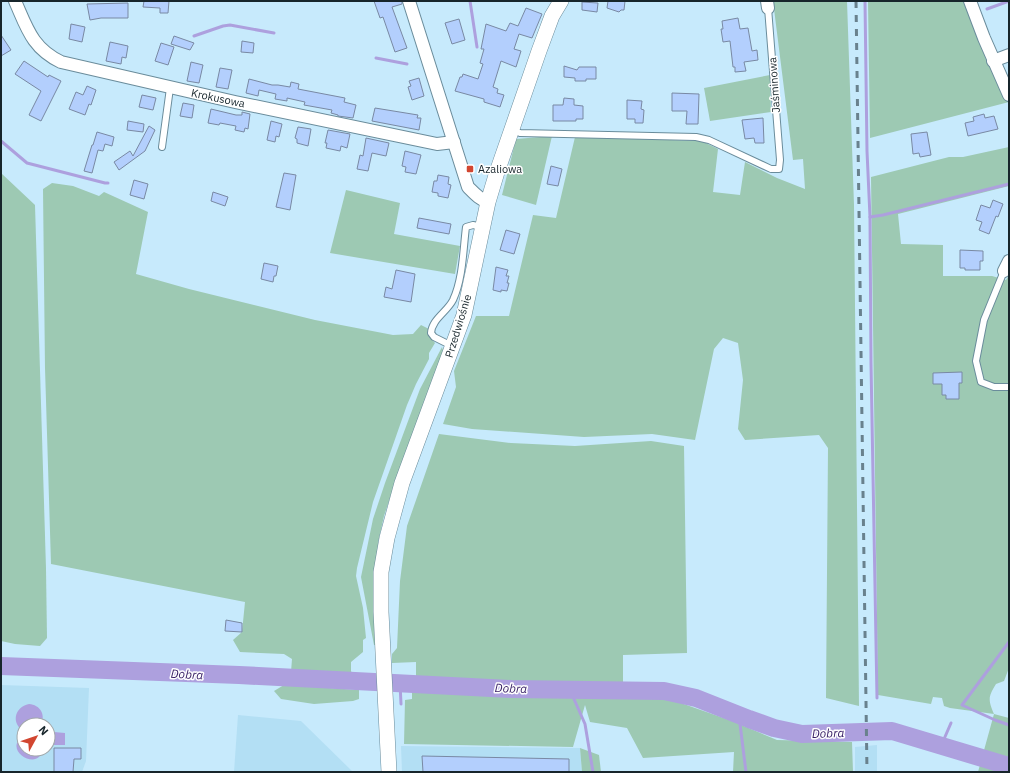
<svg xmlns="http://www.w3.org/2000/svg" width="1010" height="773" viewBox="0 0 1010 773" font-family="'IBM Plex Sans',sans-serif">
<style>
.built{fill:#b3dff4;fill-rule:evenodd}
.green{fill:#9dc9b3}
.water{fill:#ada0de}
.lines{fill:none;stroke-linecap:round;stroke-linejoin:round}
.stream{stroke:#ada0de;stroke-width:3}
.river{stroke:#ada0de;stroke-width:18}
.building{fill:#b3cffd;stroke:#7989a3}
.service-casing{stroke:#6a8c9b;stroke-width:8}
.minor-casing{stroke:#6a8c9b;stroke-width:14}
.tertiary-casing{stroke:#6a8c9b;stroke-width:16}
.service{stroke:#fff;stroke-width:6}
.minor{stroke:#fff;stroke-width:12}
.tertiary{stroke:#fff;stroke-width:15}
.rail{stroke:#69818d;stroke-width:3;stroke-dasharray:7 7;stroke-linecap:butt}
.poi-dot{fill:#d24630;stroke:#fff;stroke-width:1.5}
.labels{text-anchor:middle;dominant-baseline:central;stroke-width:3;stroke-linejoin:round;paint-order:stroke}
.street-label{font-size:11px;fill:#17252b;stroke:#fff}
.poi-label{font-size:11px;fill:#17252b;stroke:#fff;text-anchor:start}
.water-label{font-size:12px;font-style:italic;fill:#341b63;stroke:#fff}
</style>
<rect width="100%" height="100%" fill="#c7eafc"/>
<g class="built">
<path d="M1,685L89,688L86,761L82,772H1ZM24,725H48V749H24Z"/>
<path d="M238,715L301,721L353,772H234Z"/>
<path d="M877,745V772H855V747Z"/>
<path d="M401,746L580,748L582,772H402Z"/>
</g>
<g class="green">
<path d="M773,1H847L854,205L859,706L826,698L828,448L819,435L745,440L738,429L743,380L738,343L723,338L714,349L695,440L652,434L584,437L472,429L443,424L456,387L454,371L476,316H509L533,215L556,218L575,137L702,141L718,149L713,192L740,195L745,162L777,178L805,189L803,159L793,160Z"/>
<path d="M868,1H965L987,62L1009,102L870,138Z"/>
<path d="M770,75L771,112L710,121L704,88Z"/>
<path d="M552,136L536,205L502,195L516,139Z"/>
<path d="M1009,147V186L898,214L901,244L943,245V276H992L1006,280L1009,275V668L1004,681L996,684C988,697 988,700 994,714L1009,718V772H978L994,714L950,708L944,706L942,698L933,697L931,704L878,695L871,177L949,157H963Z"/>
<path d="M1,173L35,205L46,569L47,638L40,646L15,644L1,641Z"/>
<path d="M52,183L73,186L99,196L104,192L148,212L136,274L189,289L315,320L393,335L413,334L421,325L429,329L430,337L435,343L429,353V359L416,384L407,405L373,502L357,568L356,576L363,608L366,638L363,640V652L351,662V671L353,676L291,672L292,659L284,654L240,652L233,640L242,632L245,602L51,564L45,368L43,189Z"/>
<path d="M346,190L400,203L394,234L460,246L455,274L330,253Z"/>
<path d="M442,347L444,354L397,477L384,516L378,543L376,645H374L361,577L373,519L385,483L420,389Z"/>
<path d="M439,434L511,443L575,446L651,441L684,446L687,653L623,655V683L593,684L587,699L661,696L732,721L777,740L852,742L853,772H733L734,752L643,758L627,728L590,722L585,705L573,747L404,744L405,700L412,699V688L482,689V680L416,678V662L392,663V654L397,648L400,581L407,526Z"/>
<path d="M284,685L359,690V699L353,701L314,704L281,699L274,691Z"/>
<path d="M580,748L599,755L601,772H582Z"/>
</g>
<g class="water">
<path d="M29,704C40,705 46,714 41,725H24V731C11,724 14,707 29,704Z"/>
<path d="M54,732L65,733V745H54Z"/>
<path d="M24,736V749H42C41,773 0,750 24,736Z"/>
</g>
<g class="lines">
<g class="stream">
<path d="M470,1L477,47"/>
<path d="M865,1L867,151L870,217L871,363L877,698"/>
<path d="M987,9L1009,1"/>
<path d="M194,36L223,26L230,25L274,33"/>
<path d="M376,58L407,64"/>
<path d="M1,141L27,163L105,183H108"/>
<path d="M870,217L883,215L1009,184"/>
<path d="M1009,642L962,705L995,720L1009,725"/>
<path d="M400,683L401,704"/>
<path d="M570,690L585,724L593,772"/>
<path d="M739,716L746,772"/>
<path d="M941,746L951,723"/>
</g>
<path class="river" d="M1,666L239,675L511,689L664,691L696,698L749,719L774,728L802,734L892,731L1009,766"/>
</g>
<g class="building">
<path d="M144,1H169L168,13H160V8L143,7Z"/>
<path d="M374,1H402V4L392,7L407,48L395,52L383,17L380,18Z"/>
<path d="M608,1H625L624,10H621L619,12L607,8Z"/>
<path d="M582,2L598,3L597,12L582,10Z"/>
<path d="M128,3V18H101L90,20L87,4Z"/>
<path d="M526,8L542,14L532,38L519,34L514,49L521,51L516,67L501,61L493,87L498,89L497,93L504,95L500,107L484,102V99L455,91L460,77H462L463,74L478,79L483,64L480,63L484,49H481L486,24L506,31L510,23L518,26Z"/>
<path d="M738,18L740,29L748,28L752,51L757,50L758,60L744,62L746,71L735,72V67H733L730,41L723,42L721,29H723L722,21Z"/>
<path d="M459,19L465,40L452,44L445,23Z"/>
<path d="M71,24L85,27L82,42L69,39Z"/>
<path d="M1,35L11,50L1,56Z"/>
<path d="M174,36L194,43L190,50L171,44Z"/>
<path d="M242,41L254,43L253,53L241,52Z"/>
<path d="M110,42L128,46L126,58L122,57L121,64L106,61Z"/>
<path d="M161,43L174,47L168,65L155,61Z"/>
<path d="M24,61L48,77L49,75L61,81L41,121L29,115L41,91L15,74Z"/>
<path d="M191,62L203,65L199,83L187,81Z"/>
<path d="M564,66L577,70L579,67H596V79H586V81H575V78L564,77Z"/>
<path d="M220,68L232,70L228,89L216,87Z"/>
<path d="M419,78L424,96L412,100L408,87L411,86L409,81Z"/>
<path d="M249,79L272,85H278L290,87L291,82L299,84L298,89L345,98L344,102L356,105L353,118L338,116V115L331,113L332,110L304,105L305,102L287,98V101L275,99L276,94L259,90L258,96L246,93Z"/>
<path d="M87,86L96,90L91,105L89,104L85,115L69,109L76,92L83,95Z"/>
<path d="M672,93L699,94L698,124H686L687,111H672Z"/>
<path d="M142,95L156,98L153,110L139,107Z"/>
<path d="M564,98L574,99V105L583,106V119H576V121H553V105H563Z"/>
<path d="M627,100L642,101L641,109L644,110L643,123H635V119H627Z"/>
<path d="M183,103L194,105L192,118L180,116Z"/>
<path d="M375,108L418,115L417,118H421L419,130L372,121Z"/>
<path d="M211,109L236,115H242V112L250,114L248,129L245,128L244,132L235,130L236,126L220,123L219,125L208,123Z"/>
<path d="M984,114L985,118L994,116L998,129L968,136L965,123L974,121L973,117Z"/>
<path d="M763,118L764,143H755L754,138L745,139L742,120Z"/>
<path d="M128,121L144,124L143,132L127,130Z"/>
<path d="M271,121L282,124L279,137L276,136L275,142L267,140Z"/>
<path d="M149,126L155,130L145,151L119,170L114,162L130,151L133,156Z"/>
<path d="M298,127L311,129L308,146L297,143V139L295,138Z"/>
<path d="M328,130L350,134L347,148L341,146L340,151L326,148L327,143H325Z"/>
<path d="M97,132L114,137L112,146L105,144L103,151L98,150L92,173L84,171L92,145H93Z"/>
<path d="M927,132L931,155L920,157L919,153L913,154L911,134Z"/>
<path d="M366,138L389,143L386,156L372,153L368,171L357,169L360,155L363,156Z"/>
<path d="M405,151L421,155L416,174L405,172L406,167L402,166Z"/>
<path d="M551,166L562,169L558,186L547,184Z"/>
<path d="M284,173L296,175L290,210L276,207Z"/>
<path d="M438,175L449,177L448,184L451,185L448,198L438,196V193L432,192L434,181H437Z"/>
<path d="M134,180L148,184L144,199L130,195Z"/>
<path d="M213,192L228,197L225,206L211,201Z"/>
<path d="M993,200L1003,204L998,217L996,216L989,234L979,230L982,222L976,220L981,205L990,208Z"/>
<path d="M419,218L451,224L449,234L417,228Z"/>
<path d="M506,230L520,234L514,254L500,250Z"/>
<path d="M960,250L983,251V261H980V270H965V268H960Z"/>
<path d="M264,263L278,266L276,276H274L273,282L261,279Z"/>
<path d="M496,267L508,270L506,276H509L507,283H509L507,291L501,290V292L493,290Z"/>
<path d="M396,270L415,274L411,302L384,297L386,287L392,289Z"/>
<path d="M962,372V383H959V399H946V395H942V384H933V373Z"/>
<path d="M226,620L242,623V632L225,631Z"/>
<path d="M54,748H81V759H74L73,772H54Z"/>
<path d="M422,756L569,759V772H423Z"/>
</g>
<g class="lines">
<defs>
<g id="service">
<path d="M512,130L520,133L696,137L709,140L771,169H779L780,160L768,8"/>
<path d="M162,147L170,88"/>
<path d="M1004,271L984,320L976,361L981,382L994,387H1009"/>
<path d="M452,346L434,337L431,333C432,319 447,312 453,300C463,278 463,251 466,227L473,225L482,227"/>
</g>
<g id="minor">
<path d="M15,1C27,28 32,48 61,62L235,102L437,144L454,142"/>
<path d="M409,1L468,187C474,193 480,200 488,202"/>
<path d="M767,1L768,8"/>
<path d="M970,1L984,38L1009,95"/>
<path d="M993,61L1009,55"/>
<path d="M1004,271L1009,261"/>
</g>
<path id="tertiary" d="M389,772L381,612V572L387,538L402,483L464,315L488,202L497,172L539,51L552,16L561,1"/>
</defs>
<use href="#service" class="service-casing"/>
<use href="#minor" class="minor-casing"/>
<use href="#tertiary" class="tertiary-casing"/>
<use href="#service" class="service"/>
<use href="#minor" class="minor"/>
<use href="#tertiary" class="tertiary"/>
<path class="rail" d="M856,1L867,772"/>
</g>
<rect class="poi-dot" x="466" y="165" width="8" height="8" rx="2"/>
<g class="labels">
<g class="street-label">
<text transform="translate(774 85) rotate(-94)">Jaśminowa</text>
<text transform="translate(218 98) rotate(12)">Krokusowa</text>
<text transform="translate(458 326) rotate(-73)">Przedwiośnie</text>
</g>
<g class="poi-label">
<text x="478" y="169">Azaliowa</text>
</g>
<g class="water-label">
<text transform="translate(187 674) rotate(3)">Dobra</text>
<text transform="translate(511 688) rotate(2)">Dobra</text>
<text transform="translate(828 733) rotate(-2)">Dobra</text>
</g>
</g>
<rect width="1010" height="773" fill="none" stroke="#17252b" stroke-width="4"/>
<g transform="translate(36 737) rotate(50)"><circle r="19" fill="#ffffff" stroke="#a2a8aa"/>
<path d="M0-3L7 15L0 10L-7 15Z" fill="#d24630"/>
<text y="-6" font-size="11" font-weight="bold" text-anchor="middle" fill="#17252b">N</text>
</g>
</svg>
